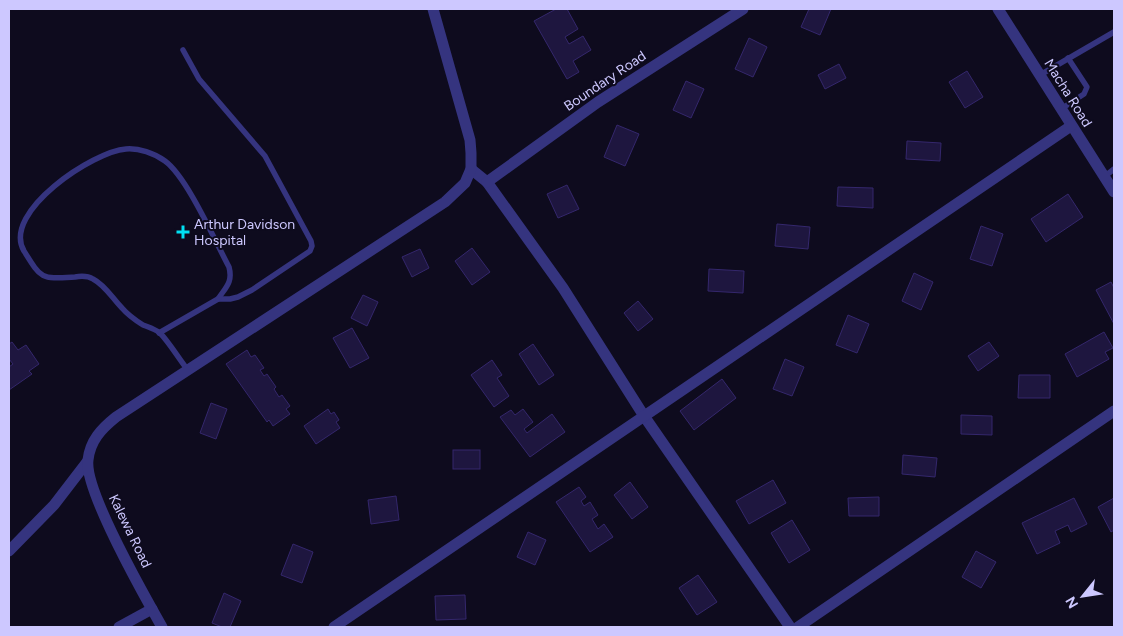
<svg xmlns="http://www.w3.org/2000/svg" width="1123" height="636" viewBox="0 0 1123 636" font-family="Figtree,sans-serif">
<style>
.building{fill:#1e163f;stroke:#34276c}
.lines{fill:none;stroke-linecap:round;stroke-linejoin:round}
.service{stroke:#35347f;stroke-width:5.5}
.minor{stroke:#35347f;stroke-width:11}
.poi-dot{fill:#00e0f3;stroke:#0e0b1e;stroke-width:2}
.labels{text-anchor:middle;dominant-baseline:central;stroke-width:4;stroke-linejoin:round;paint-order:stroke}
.street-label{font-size:14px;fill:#cdc8ff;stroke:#0e0b1e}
.poi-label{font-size:14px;fill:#cdc8ff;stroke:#0e0b1e;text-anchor:start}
</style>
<rect width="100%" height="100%" fill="#0e0b1e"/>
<g class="building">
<path d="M556,9H567L578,29L565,37L569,44L583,36L591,50L573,61L579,72L567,79L534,21Z"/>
<path d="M809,9H831L820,35L801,27Z"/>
<path d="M749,38L767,47L753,77L735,69Z"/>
<path d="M839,64L846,78L825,89L818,75Z"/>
<path d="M967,71L983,97L965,108L949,82Z"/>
<path d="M686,81L704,89L691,118L673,110Z"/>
<path d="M617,125L639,134L625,166L604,157Z"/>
<path d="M907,141L941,143L940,161L906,159Z"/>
<path d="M567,185L579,209L558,218L547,194Z"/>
<path d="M838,187L873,188V208L837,206Z"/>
<path d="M1068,194L1083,217L1046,242L1031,219Z"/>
<path d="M777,224L810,227L808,249L775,246Z"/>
<path d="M981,226L1003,234L992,266L970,259Z"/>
<path d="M472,248L490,272L472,285L455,261Z"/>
<path d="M420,249L429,268L412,277L402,257Z"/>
<path d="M709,269L744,271L743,293L708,291Z"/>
<path d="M914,273L933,282L921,310L902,301Z"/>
<path d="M1111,282L1114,288V324L1096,290Z"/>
<path d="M363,295L378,302L367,326L351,318Z"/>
<path d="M638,301L653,319L638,331L624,313Z"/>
<path d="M848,315L869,324L857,353L836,345Z"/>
<path d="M352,328L369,358L350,368L333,338Z"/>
<path d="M1104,332L1113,348L1105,352L1109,359L1077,377L1065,354Z"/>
<path d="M12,342L18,350L26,345L39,364L29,371L32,374L9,390V367L13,364L9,359V344Z"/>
<path d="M989,342L999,356L978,371L968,356Z"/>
<path d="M533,344L554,375L539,385L519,354Z"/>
<path d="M247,350L251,357L255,355L264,368L260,370L264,376L267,374L276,387L274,389L279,397L282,395L290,406L286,409L290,414L273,426L269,420L267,422L226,364Z"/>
<path d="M785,359L804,367L792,396L773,389Z"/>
<path d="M492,360L502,375L497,378L509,396L494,407L471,375Z"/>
<path d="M1019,375H1050V398H1018Z"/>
<path d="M722,379L736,398L694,430L680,411Z"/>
<path d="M211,403L227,409L216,439L200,433Z"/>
<path d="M328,409L331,414L334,412L339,420L336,422L340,428L316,444L304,426Z"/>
<path d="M523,409L533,422L524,429L527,433L552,414L565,432L530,457L500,417L511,410L515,415Z"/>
<path d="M961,415L992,416V435L961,434Z"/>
<rect x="453" y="450" width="27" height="19"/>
<path d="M903,455L937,458L935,477L902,474Z"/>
<path d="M773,480L786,503L749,524L736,501Z"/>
<path d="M630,482L648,507L632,519L614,495Z"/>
<path d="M579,487L586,497L581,501L584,506L590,502L598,515L592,519L598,529L604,524L613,537L590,552L556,502Z"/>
<path d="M396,496L399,520L371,524L368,500Z"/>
<path d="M879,497V516H849L848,498Z"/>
<path d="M1074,498L1087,524L1071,532L1068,525L1055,531L1060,543L1037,554L1022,523Z"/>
<path d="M1114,498V530L1111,532L1098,507Z"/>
<path d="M792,520L810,550L789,563L771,533Z"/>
<path d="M528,532L546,540L535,565L517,557Z"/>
<path d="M293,544L313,552L302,583L281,575Z"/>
<path d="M976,551L996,562L981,588L962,577Z"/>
<path d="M698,575L717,602L697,615L679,588Z"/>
<path d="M224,593L241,601L230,627H222L212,623Z"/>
<path d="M465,595L466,619L436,620L435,596Z"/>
</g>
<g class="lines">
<g class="service">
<path d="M1040,75L1114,32"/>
<path d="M1061,109L1084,94L1087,87L1068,58"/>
<path d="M1104,177L1114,169"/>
<path d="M159,333L218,299H230L238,297L252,290L310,251L312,246L311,241L265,156L199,79L183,50"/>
<path d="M187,369C179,359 169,342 160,333C155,329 148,327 143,325C135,320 128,315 122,308C113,299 105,285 93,279C88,276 81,276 75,277C41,279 42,280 24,251C1,212 94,151 126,149C139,148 154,153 165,161C187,177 215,241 229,267C233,282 226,287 218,299"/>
</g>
<g class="minor">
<path d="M998,9L1114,192"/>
<path d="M471,169L487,182L563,288L644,416L790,627"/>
<path d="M487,182L598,102L743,9"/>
<path d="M9,551L54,505L87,462"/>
<path d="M119,627L152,609"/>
<path d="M162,627C145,597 84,490 88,460C90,441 101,429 116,417L445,202L465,183L471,169V153L470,140L433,9"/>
<path d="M334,627L1071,126"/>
<path d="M798,627L1114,411"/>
</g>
</g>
<path class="poi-dot" d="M180.5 224.5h5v5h5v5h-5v5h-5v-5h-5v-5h5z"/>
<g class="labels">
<g class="street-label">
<text transform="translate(605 81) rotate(-34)">Boundary Road</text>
<text transform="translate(1068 93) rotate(58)">Macha Road</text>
<text transform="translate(130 531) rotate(64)">Kalewa Road</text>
</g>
<g class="poi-label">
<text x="194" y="224">Arthur Davidson<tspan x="194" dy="16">Hospital</tspan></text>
</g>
</g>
<rect width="1123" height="636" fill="none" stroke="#cdc8ff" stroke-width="20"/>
<g transform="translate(1083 596) rotate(240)" stroke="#0e0b1e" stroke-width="4" paint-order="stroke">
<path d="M0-4L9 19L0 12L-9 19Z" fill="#cdc8ff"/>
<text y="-8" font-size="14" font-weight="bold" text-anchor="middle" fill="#cdc8ff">N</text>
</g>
</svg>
